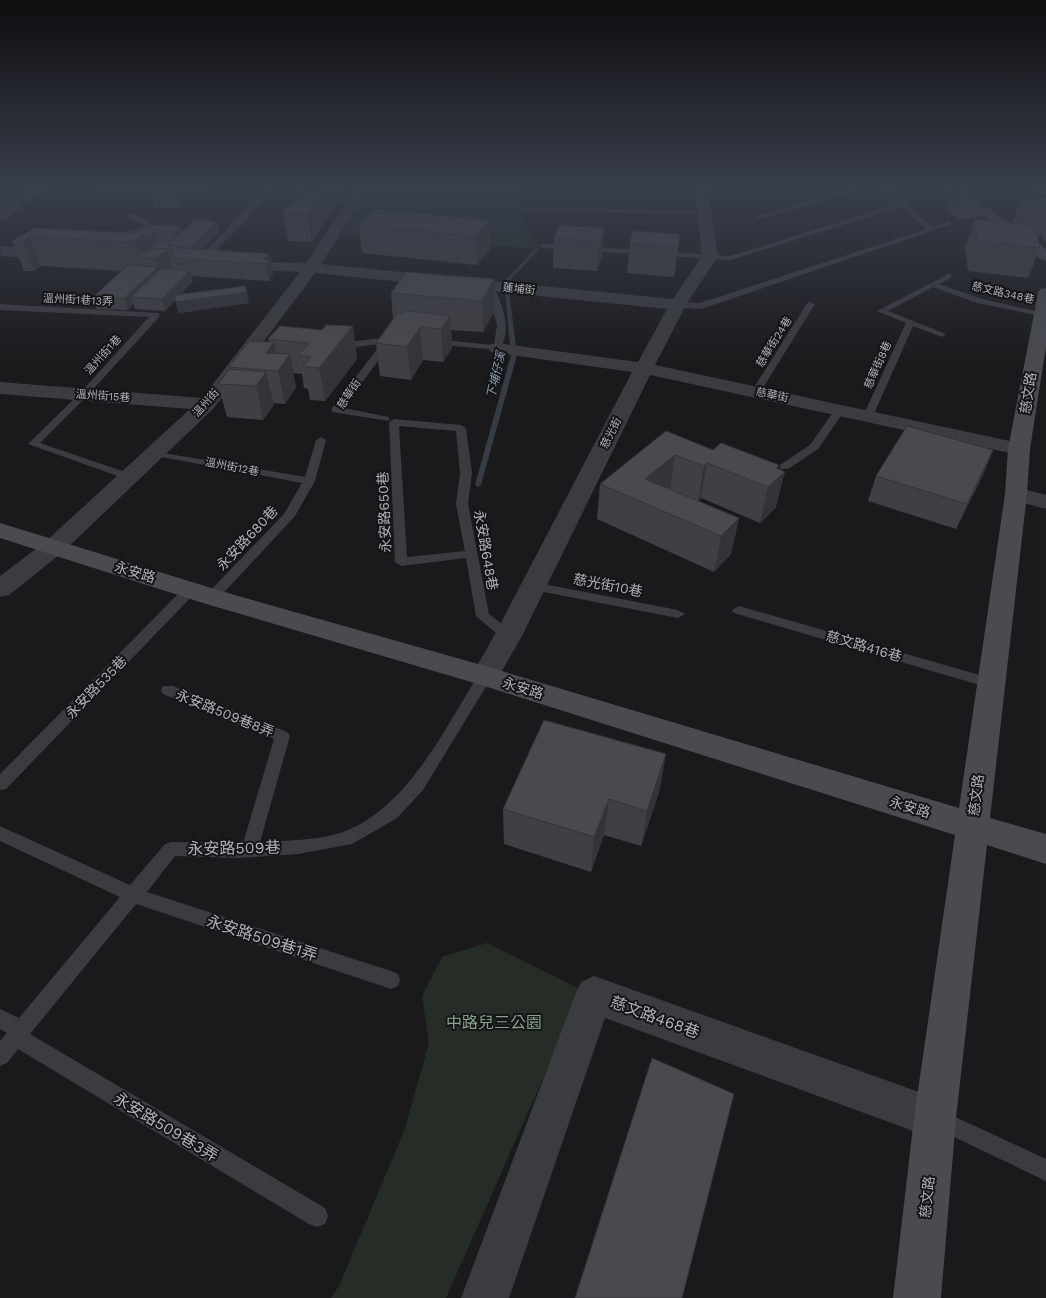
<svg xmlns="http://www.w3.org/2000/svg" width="1046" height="1298" viewBox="0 0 1046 1298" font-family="'Work Sans','Noto Sans TC',sans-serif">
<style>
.green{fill:#262d27}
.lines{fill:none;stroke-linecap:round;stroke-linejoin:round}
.stream{fill:#353c43;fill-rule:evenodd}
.lane{fill:#3b3c40;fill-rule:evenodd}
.street{fill:#3b3c40;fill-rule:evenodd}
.secondary{fill:#494b50;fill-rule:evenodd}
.wall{fill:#3f4043}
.shaded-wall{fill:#333437}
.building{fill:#494a4e;stroke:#333437}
.labels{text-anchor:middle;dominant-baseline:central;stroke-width:4;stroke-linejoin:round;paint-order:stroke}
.far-street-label{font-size:11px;fill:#aeb1ba;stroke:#151517}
.far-water-label{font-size:12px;font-style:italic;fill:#899cb0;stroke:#151517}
.street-label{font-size:14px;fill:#aeb1ba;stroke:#151517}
.near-street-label{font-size:16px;fill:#aeb1ba;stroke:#151517}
.near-park-label{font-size:16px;fill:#87a28a;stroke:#151517}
</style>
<rect width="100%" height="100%" fill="#1a1a1c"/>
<g class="green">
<path d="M371,186H524V220L540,249L342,234Z"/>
<path d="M487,943L582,990L446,1298H331L339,1286L404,1131L429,1043L422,996L442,957Z"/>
</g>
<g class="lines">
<path class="stream" d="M536,248L539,249L508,282L517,355L481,485L478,487L475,485L511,355L504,282Z"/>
<g class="lane">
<path d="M267,186H273L243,223L203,264H197V260Z"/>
<path d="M757,186H763L758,190L755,188Z"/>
<path d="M862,186H871L761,219L754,217Z"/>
<path d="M880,186H886L932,227L948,222L952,224L701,309L678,308L674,305L678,302L700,303L926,229L902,207L730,260L543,248L539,246L543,244L730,256L898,204Z"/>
<path d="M1032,186H1046V188H1041L1046,192V197L1032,188Z"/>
<path d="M524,207L705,211L709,213L705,215L522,210Z"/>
<path d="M129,214H135L156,226L109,241V237L146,226L129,218Z"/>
<path d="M948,274H951V278L939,284L982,299L1045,313L1041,316L977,303L933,287L888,311L946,334L942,337L913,326L873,416L868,419L864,418L863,416L906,323L877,311Z"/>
<path d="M486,284L493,286C503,306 512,329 500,350L431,344V340L434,339L494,345L497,325Z"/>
<path d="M808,302L815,304L759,394H753L751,392Z"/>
<path d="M0,304L159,313V317L86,397L40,443L134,475V479H126L28,444L80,393L149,317L0,310Z"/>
<path d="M397,336L400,337V341L392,342L343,408L389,417V421L332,412V408L381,344L337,349L332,346L334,344Z"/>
<path d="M840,407L845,410L818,449L788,469H780V465L810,445L836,408Z"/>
<path d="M394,419L461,425L466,428L472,473L468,504L489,614L513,633L515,636L513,639H503L476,616L466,558L401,566L395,562L389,422ZM399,426L456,431L460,473L456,504L465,551L407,557Z"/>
<path d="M321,437L326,440L315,481L295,516L217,600H207L206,597L207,594L284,514L302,483L156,456L152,455V451L305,477L316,440Z"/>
<path d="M533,582L678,610L685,614L678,618L528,589L527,586Z"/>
<path d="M191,585L196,586L197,589L196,592L6,789L0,790V774L186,586Z"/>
<path d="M739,606L990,678L995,679L997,683L995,687L990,688L734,613L732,610Z"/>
<path d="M485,671L490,672L492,676L490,680L423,790L397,818L352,844L298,854L238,858L175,856L147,892L391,971L398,974L400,980L398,986L391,989L136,904L30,1034L325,1208L328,1216L325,1224L317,1227L309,1224L18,1049L7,1063L0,1066V1041L7,1033L0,1029V1009L19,1018L120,897L0,841V826L130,885L165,844L171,842L243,843L274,739L163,694L161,690L163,686H173L287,732L290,736L260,842C283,841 321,840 343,832C408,808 445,728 480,672Z"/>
<path d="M938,1109L1046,1159V1181L931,1126L928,1119L931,1112Z"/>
</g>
<g class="street">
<path d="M34,186H49L5,219L0,220V209Z"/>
<path d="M358,186H371L321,264L673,299L702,256L694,186H707L718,256L686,305L655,365L1019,443L1027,444L1030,449L1027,454L1019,455L650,375L522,636L495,683L485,686L475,683L471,676L494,636L632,372L497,353L491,352L488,348L491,344L497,343L638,362L667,309L315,273L214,408L63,552L9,595L0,597V576L45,542L190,409L0,394V382L202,398L300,272L236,269L228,264L230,261L306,263Z"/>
<path d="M0,246L53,249L61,254L53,259L0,256Z"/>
<path d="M1016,487L1046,495V509L1008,499L1005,494L1008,489Z"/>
<path d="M594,976L950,1103L956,1118L950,1133L935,1139L605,1018L509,1298H461L575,995L581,982Z"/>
</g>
<g class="secondary">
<path d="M943,186H958L1046,249V261L1041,259Z"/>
<path d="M1046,288V346L1030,449L1027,494L990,818L1046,834V864L987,845L956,1118L941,1298H893L914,1118L955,835L478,684L203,603L0,538V523L221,591L485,666L959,808L1005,494L1008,449L1038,293L1040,289Z"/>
</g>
</g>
<g class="wall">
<path d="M87,186H210L204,192H189L190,194L179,208H154L150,191L89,190Z"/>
<path d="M304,186L312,242L288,241L283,213Z"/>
<path d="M1046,197V241L1042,239L1044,235L1037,236L1040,248L1028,278L968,271L965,248L975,219L1012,223L1021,198Z"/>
<path d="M949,199L985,207L981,217L958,219L945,209Z"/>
<path d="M489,220L490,249L477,265L362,253L359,224Z"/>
<path d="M35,228L135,233L182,232H220L202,249L270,254L273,270L272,271L273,276L269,281L192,276L193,281L180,294L249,303L179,313L175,300L165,311L135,309L133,304L128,310L96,309L92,298L122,271L40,266L34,271H24L12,241Z"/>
<path d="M604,228L602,257L597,271L553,268L554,238Z"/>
<path d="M680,234L674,277L627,273L630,243Z"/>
<path d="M494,279L495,310L483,332L451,330L452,348L443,362L423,360L411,380L380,376L376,343L393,319L391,293Z"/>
<path d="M280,326L357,359L325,401L310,400L308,389L304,388L302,374L293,373L296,387L285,404L273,403L274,405L263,420L227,417L218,384L229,370V367L269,342L268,339Z"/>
<path d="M666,431L713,450L779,465L778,469L776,507L760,523L701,498L698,501L739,518L731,554L714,572L597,519L600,484Z"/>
<path d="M993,450L983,475L956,529L868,501L876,476Z"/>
<path d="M660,789L641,846L604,835L591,872L504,844L503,809Z"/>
</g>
<g class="shaded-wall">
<path d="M173,186H188L190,194L179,208Z"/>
<path d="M202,186H210L204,192Z"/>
<path d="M328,186H349L312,242L307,214Z"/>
<path d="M489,220L490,249L477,265L476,236Z"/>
<path d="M217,221L220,232L195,257L193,246Z"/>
<path d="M181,226L184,237L176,244L173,234Z"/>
<path d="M604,228L602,257L597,271L599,242Z"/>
<path d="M154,233L157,243L150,250L138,258L134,242L144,234Z"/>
<path d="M29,237L40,266L34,271L22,242Z"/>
<path d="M0,246L3,254L0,256Z"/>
<path d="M168,249L171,258H169L171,266L131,297L133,304L128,310L124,298L157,268L154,259Z"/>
<path d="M270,254L273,270L272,271L273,276L269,281L264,259Z"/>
<path d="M190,270L193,281L165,311L162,299Z"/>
<path d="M494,279L495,310L483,332L482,301Z"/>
<path d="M247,292L249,303L179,313L176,302Z"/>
<path d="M450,316L452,348L443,362L441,329Z"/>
<path d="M353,326L357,359L325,401L319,368Z"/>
<path d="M420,327L423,360L411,380L407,347Z"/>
<path d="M274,342L280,369L290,354L296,387L285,404L278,371L266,353Z"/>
<path d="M266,372L274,405L263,420L256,386Z"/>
<path d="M993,450L983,475L956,529L967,504Z"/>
<path d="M675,455L670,490L645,479Z"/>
<path d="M707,463L701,498L698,501L704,466Z"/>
<path d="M779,465L776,480L785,472L776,507L760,523L768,487L776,468Z"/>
<path d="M739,518L731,554L714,572L721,536Z"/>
<path d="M666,754L660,789L641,846L647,811Z"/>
<path d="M609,799L604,835L591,872L594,837Z"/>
</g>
<g class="building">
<path d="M304,186H328L307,214L283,213Z"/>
<path d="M1046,197V207L1036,208L1021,198Z"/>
<path d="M971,198L985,207L962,208L949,199Z"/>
<path d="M375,209L489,220L476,236L359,224Z"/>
<path d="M975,219L1035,225L1040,248L978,241Z"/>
<path d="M194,220L217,221L193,246L168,245Z"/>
<path d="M145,225L181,226L173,234L154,233L145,240L144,234L135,233Z"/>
<path d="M560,225L604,228L599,242L554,238Z"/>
<path d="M35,228L144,234L134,242L29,237L22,242L12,241Z"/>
<path d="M633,231L680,234L678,247L630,243Z"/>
<path d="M159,240L173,241L168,245L170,250H168V249L152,248L149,249Z"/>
<path d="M152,248L168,249L154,259L136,257Z"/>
<path d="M176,248L270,254L264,259L270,260L265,264L169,258L175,253L171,252Z"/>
<path d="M128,265L158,267L124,298H92Z"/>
<path d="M161,268L190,270L162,299L131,297Z"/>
<path d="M406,272L494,279L482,301L391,293Z"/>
<path d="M245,286L247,292L176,302L175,295Z"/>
<path d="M411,311L450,316L441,329L420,327L407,347L376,343L397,314Z"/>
<path d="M326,325L353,326L319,368L303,366L311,357L298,355L309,343L268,339L280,326L322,330Z"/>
<path d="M249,341L274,342L266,353L290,354L278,371L229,367Z"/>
<path d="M230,369L266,372L256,386L218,384Z"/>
<path d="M907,426L993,450L967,504L876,476Z"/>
<path d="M666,431L713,450L721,443L779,465L776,468L785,472L768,487L707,463L704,466L675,455L645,479L739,518L721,536L600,484Z"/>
<path d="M544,720L666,754L647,811L609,799L594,837L503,809Z"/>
<path d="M652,1058L734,1094L682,1298H575Z"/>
</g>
<linearGradient id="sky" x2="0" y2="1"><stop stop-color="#0e0e0f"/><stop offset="0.51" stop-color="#383e4b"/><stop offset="1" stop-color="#383e4b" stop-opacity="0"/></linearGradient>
<rect width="1046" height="367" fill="url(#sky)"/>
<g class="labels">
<g class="far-street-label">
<text transform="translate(519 289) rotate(6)">蓮埔街</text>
<text transform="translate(1003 293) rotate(13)">慈文路348巷</text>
<text transform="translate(78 300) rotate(3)">溫州街1巷13弄</text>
<text transform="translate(774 342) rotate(-58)">慈華街24巷</text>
<text transform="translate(103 355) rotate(-48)">溫州街1巷</text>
<text transform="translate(878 365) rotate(-66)">慈華街8巷</text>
<text transform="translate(349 394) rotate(-56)">慈華街</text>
<text transform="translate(772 395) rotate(12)">慈華街</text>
<text transform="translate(103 396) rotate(4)">溫州街15巷</text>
<text transform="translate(206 403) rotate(-48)">溫州街</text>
<text transform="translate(611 433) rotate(-63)">慈光街</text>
<text transform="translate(232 467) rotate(11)">溫州街12巷</text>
</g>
<g class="far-water-label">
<text transform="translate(496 375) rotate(-77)">下埔仔溪</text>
</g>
<g class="street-label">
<text transform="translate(1028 393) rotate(-81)">慈文路</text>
<text transform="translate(384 512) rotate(-92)">永安路650巷</text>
<text transform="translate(247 538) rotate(-47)">永安路680巷</text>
<text transform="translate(486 550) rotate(80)">永安路648巷</text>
<text transform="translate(135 572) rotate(17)">永安路</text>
<text transform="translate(608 585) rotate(11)">慈光街10巷</text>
<text transform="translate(864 646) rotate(16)">慈文路416巷</text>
<text transform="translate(96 687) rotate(-46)">永安路535巷</text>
<text transform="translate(523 688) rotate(17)">永安路</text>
<text transform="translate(225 713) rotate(22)">永安路509巷8弄</text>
<text transform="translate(976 795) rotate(-83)">慈文路</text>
<text transform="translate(910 807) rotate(17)">永安路</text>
<text transform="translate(927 1197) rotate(-84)">慈文路</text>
</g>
<g class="near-street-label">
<text transform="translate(234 848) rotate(-1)">永安路509巷</text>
<text transform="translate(262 938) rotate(18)">永安路509巷1弄</text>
<text transform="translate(655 1017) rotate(20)">慈文路468巷</text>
<text transform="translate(166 1127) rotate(31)">永安路509巷3弄</text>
</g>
<g class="near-park-label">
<text x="494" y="1022">中路兒三公園</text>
</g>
</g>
</svg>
